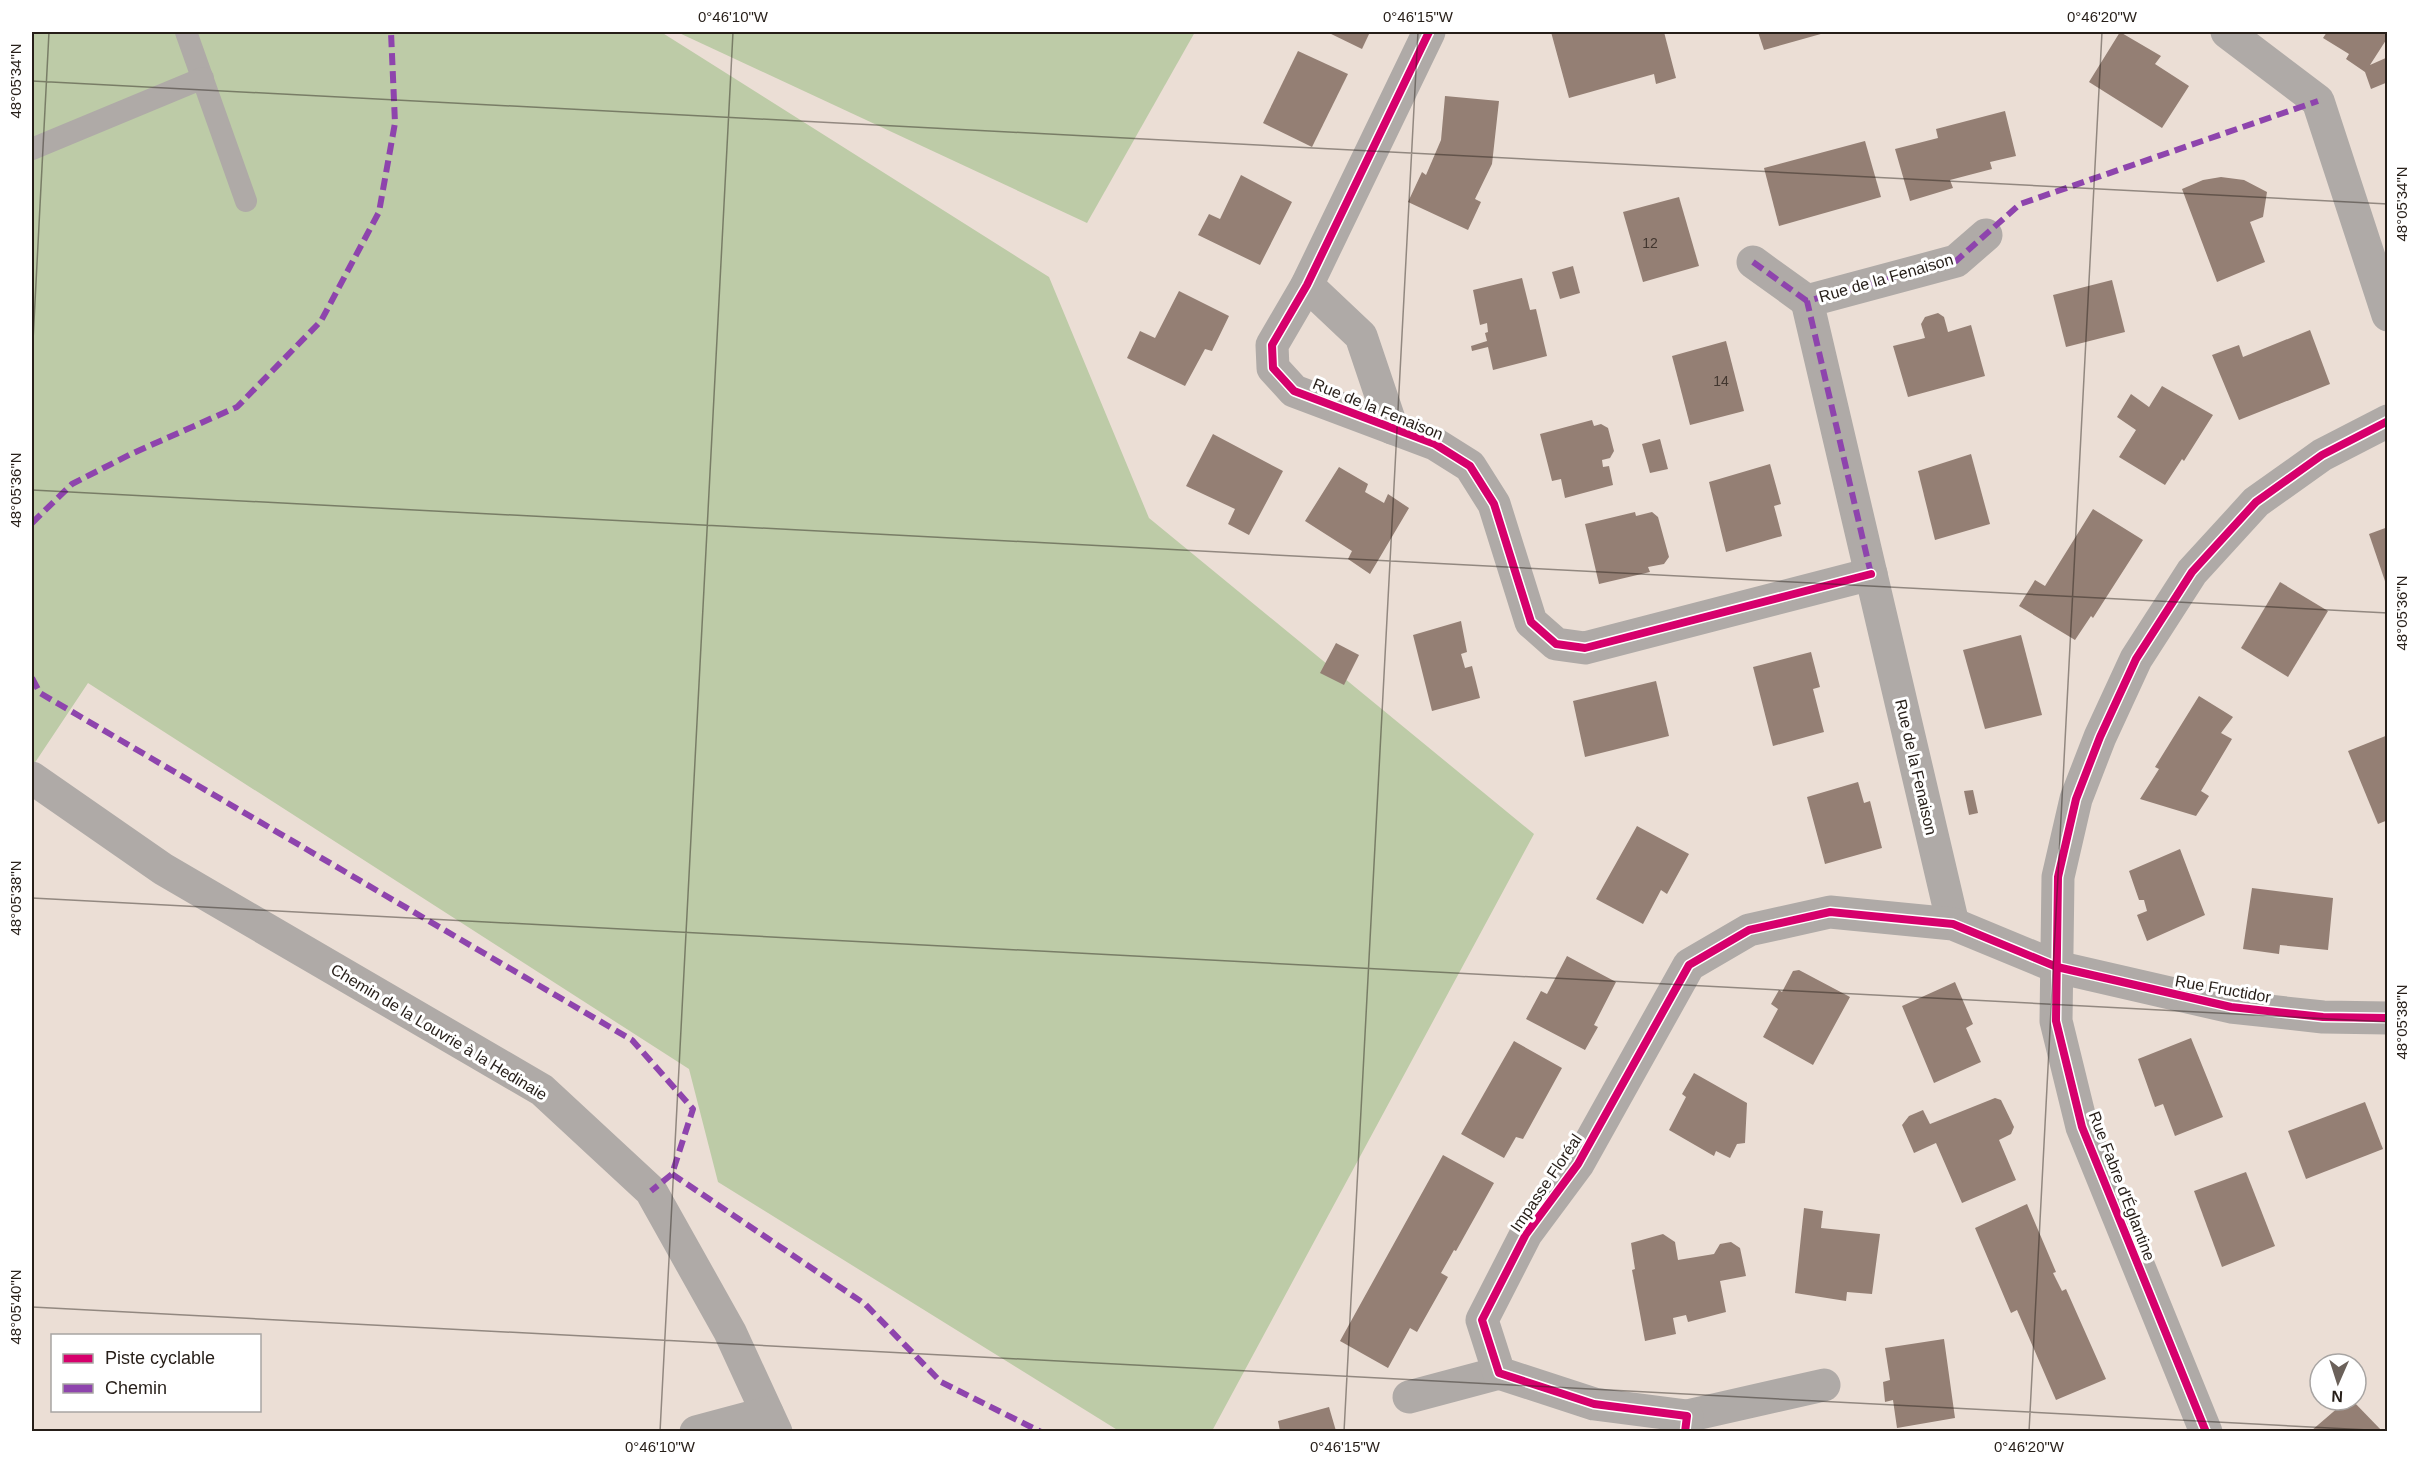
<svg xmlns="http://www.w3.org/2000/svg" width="2419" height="1463" viewBox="0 0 2419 1463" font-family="Arial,sans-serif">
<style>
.green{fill:#bdcba7}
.building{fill:#947f74}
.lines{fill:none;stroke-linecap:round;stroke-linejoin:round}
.service{stroke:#afaaa7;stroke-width:22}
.minor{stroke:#afaaa7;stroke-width:33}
.quiet{stroke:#8e44ad;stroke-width:6;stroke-dasharray:12 6;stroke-linecap:butt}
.cycleway-casing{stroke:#fff;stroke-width:11}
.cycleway{stroke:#d6006c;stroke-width:8}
.ticks{fill:none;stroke:#261e18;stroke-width:1.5;stroke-opacity:0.45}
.labels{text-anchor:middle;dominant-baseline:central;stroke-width:6;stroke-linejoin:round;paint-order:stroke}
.number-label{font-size:14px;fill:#42362f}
.street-label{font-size:16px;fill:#261e18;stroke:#fff}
.neatline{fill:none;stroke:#261e18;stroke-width:2}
.ticks-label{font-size:15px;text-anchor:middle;fill:#261e18}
</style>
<rect width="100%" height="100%" fill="#ebded5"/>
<g class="green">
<path d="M32,32H661L1049,277L1149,518L1534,834L1212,1431H1119L718,1182L689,1069L88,683L32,767Z"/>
<path d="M677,32H1195L1087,223Z"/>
</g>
<g class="building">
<path d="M1327,32H1370L1362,49Z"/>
<path d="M1551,32H1664L1676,78L1656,84L1654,74L1569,98Z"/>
<path d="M1758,32H1828L1764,50Z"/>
<path d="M2120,32L2161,56L2155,64L2189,86L2162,128L2089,82Z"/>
<path d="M2327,32H2388V37L2370,65L2388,57V82L2371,89L2365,72L2346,59L2349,54L2323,38Z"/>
<path d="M1298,51L1348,74L1312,147L1263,123Z"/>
<path d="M1445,96L1499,101L1492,164L1475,199L1481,202L1468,230L1408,202L1422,172L1426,175L1441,140Z"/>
<path d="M2005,111L2016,156L1990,162L1992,169L1950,180L1953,188L1910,201L1895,149L1938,138L1936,129Z"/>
<path d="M1865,141L1881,197L1779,226L1764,168Z"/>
<path d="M1241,175L1292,202L1260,265L1198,235L1209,214L1220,219Z"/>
<path d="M2221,177L2244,180L2267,192L2263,217L2250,222L2265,262L2217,282L2182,189L2203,180Z"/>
<path d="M1679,197L1699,266L1643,282L1623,212Z"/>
<path d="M1573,266L1580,293L1560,299L1552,272Z"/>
<path d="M1522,278L1530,310L1536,309L1547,356L1493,370L1488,347L1472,351L1471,346L1487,341L1485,333L1488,332L1487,323L1480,325L1473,290Z"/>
<path d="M2112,280L2125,332L2066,347L2053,295Z"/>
<path d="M1179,291L1229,316L1212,351L1205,349L1185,386L1127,358L1140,331L1155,338Z"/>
<path d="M1938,313L1944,317L1948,332L1971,325L1985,376L1908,397L1893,346L1925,338L1921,324L1925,317Z"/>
<path d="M2310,330L2330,384L2239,420L2212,355L2239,345L2243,357Z"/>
<path d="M1726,341L1744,411L1690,425L1672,356Z"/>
<path d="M2162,386L2213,415L2184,461L2182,459L2165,485L2119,457L2136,430L2117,417L2131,394L2149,407Z"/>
<path d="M1592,420L1594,426L1601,424L1608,428L1614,451L1610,458L1602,460L1603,467L1609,466L1613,485L1565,498L1561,479L1552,481L1540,434Z"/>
<path d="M1213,434L1283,471L1249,535L1228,524L1235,509L1186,486Z"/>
<path d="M1660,439L1668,469L1650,473L1642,444Z"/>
<path d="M1971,454L1990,524L1935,540L1918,471Z"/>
<path d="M1770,464L1781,504L1774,506L1782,536L1726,552L1709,482Z"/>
<path d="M1339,467L1368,484L1365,492L1384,503L1388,494L1409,508L1370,574L1348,559L1352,551L1305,521Z"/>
<path d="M2093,509L2143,540L2093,618L2091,616L2075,640L2019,606L2035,580L2045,586Z"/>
<path d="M1635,512L1636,516L1652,512L1658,517L1669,557L1664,564L1648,567L1650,572L1599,584L1585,524Z"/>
<path d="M2388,527V587H2387L2369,534Z"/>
<path d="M2280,582L2328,611L2288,677L2241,648Z"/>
<path d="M1461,621L1467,652L1461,654L1465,668L1472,666L1480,698L1432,711L1413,635Z"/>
<path d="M2021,635L2042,715L1985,729L1963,650Z"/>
<path d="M1336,643L1359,655L1344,685L1320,673Z"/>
<path d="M1811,652L1820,687L1813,689L1824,732L1773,746L1753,667Z"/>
<path d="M1656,681L1669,736L1585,757L1573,701Z"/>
<path d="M2199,696L2233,717L2221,733L2232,739L2201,791L2209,796L2196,816L2140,799L2159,769L2155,767Z"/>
<path d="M2388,735V820L2378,824L2348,751Z"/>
<path d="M1858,782L1864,803L1870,801L1882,848L1825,864L1807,797Z"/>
<path d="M1973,790L1978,813L1969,815L1964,791Z"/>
<path d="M1637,826L1689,854L1667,894L1661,890L1643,924L1596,899Z"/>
<path d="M2180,849L2205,915L2147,941L2137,915L2147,911L2144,900H2139L2129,871Z"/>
<path d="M2252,888L2333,898L2328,950L2280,945L2279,954L2243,949Z"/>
<path d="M1567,956L1616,982L1594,1025L1598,1027L1585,1050L1526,1019L1541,991L1547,994Z"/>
<path d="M1799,970L1850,997L1813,1065L1763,1037L1778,1009L1771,1004L1779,990L1782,992L1793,971Z"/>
<path d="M1955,982L1973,1024L1966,1028L1981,1062L1934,1083L1902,1006Z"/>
<path d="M2191,1038L2223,1117L2175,1136L2163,1104L2155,1107L2138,1059Z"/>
<path d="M1514,1041L1562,1068L1523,1139L1516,1137L1504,1158L1461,1134Z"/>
<path d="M1694,1073L1747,1103L1745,1143L1737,1144L1730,1158L1716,1151L1714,1156L1669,1130L1686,1097L1682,1094Z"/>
<path d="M1995,1098L2001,1100L2014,1127L2011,1134L1999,1140L2016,1180L1962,1203L1936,1143L1914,1153L1902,1125L1909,1116L1923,1110L1930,1124Z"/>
<path d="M2365,1102L2383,1149L2306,1179L2288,1131Z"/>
<path d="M1443,1155L1494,1183L1456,1251L1454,1250L1441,1273L1448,1277L1417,1332L1410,1328L1388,1368L1340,1341Z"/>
<path d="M2246,1172L2275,1246L2222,1267L2194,1191Z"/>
<path d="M2027,1204L2056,1272L2053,1273L2062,1291L2066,1289L2106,1379L2056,1400L2017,1310L2011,1313L1975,1228Z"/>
<path d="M1804,1208L1823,1211L1821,1228L1880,1234L1872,1294L1847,1292L1846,1301L1795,1293Z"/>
<path d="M1663,1234L1675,1242L1678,1260L1714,1254L1720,1244L1731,1242L1740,1248L1746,1276L1720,1281L1726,1312L1688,1322L1686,1315L1673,1318L1676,1334L1645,1341L1632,1270L1635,1269L1631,1243Z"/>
<path d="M1944,1339L1955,1418L1897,1428L1893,1400L1885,1402L1883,1382L1890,1380L1885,1348Z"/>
<path d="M2347,1400H2352L2382,1431H2311Z"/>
<path d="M1329,1407L1336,1431H1280L1278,1421Z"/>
</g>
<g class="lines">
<g class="service">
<path d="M186,32L246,201"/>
<path d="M32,149L203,78"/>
</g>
<g class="minor">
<path d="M1429,32L1307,285L1272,345L1273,368L1294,391L1435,444L1470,466L1494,504L1531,622L1556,644L1585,648L1871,574"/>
<path d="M2227,32L2318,101L2388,315"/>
<path d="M1753,262L1807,301"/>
<path d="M1307,285L1361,336L1392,428"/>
<path d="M32,778L163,869L542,1090L651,1191L730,1332L776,1432"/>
<path d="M1953,924L1807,301L1956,261L1986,235"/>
<path d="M1409,1397L1499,1373"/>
<path d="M1687,1416L1824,1385"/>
<path d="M696,1432L767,1413"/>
<path d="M1685,1432L1687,1416L1594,1404L1499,1373L1482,1320L1526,1234L1578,1164L1689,965L1749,930L1830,912L1953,924L2057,967L2231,1007L2323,1017L2388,1018"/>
<path d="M2206,1432L2082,1127L2056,1021L2058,877L2076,799L2100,737L2136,659L2192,572L2256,502L2322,455L2388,421"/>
</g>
<g class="quiet">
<path d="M1753,262L1807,301"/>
<path d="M32,523L72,484L131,454L237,407L321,321L379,212L395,123L391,32"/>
<path d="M1871,574L1807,301L1956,261L2020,204L2318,101"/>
<path d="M32,678L40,693L632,1040L693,1109L672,1174L651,1191"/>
<path d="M672,1174L865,1304L941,1382L1041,1432"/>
</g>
<defs>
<g id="cycleway">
<path d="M1429,32L1307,285L1272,345L1273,368L1294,391L1435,444L1470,466L1494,504L1531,622L1556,644L1585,648L1871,574"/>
<path d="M1685,1432L1687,1416L1594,1404L1499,1373L1482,1320L1526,1234L1578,1164L1689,965L1749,930L1830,912L1953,924L2057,967L2231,1007L2323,1017L2388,1018"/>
<path d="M2206,1432L2082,1127L2056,1021L2058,877L2076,799L2100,737L2136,659L2192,572L2256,502L2322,455L2388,421"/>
</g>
</defs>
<use href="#cycleway" class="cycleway-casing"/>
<use href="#cycleway" class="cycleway"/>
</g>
<path class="ticks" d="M32,81L2388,204M32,360L49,32M32,490L2388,613M32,898L2388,1022M32,1307L2388,1431M660,1432L733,32M1344,1432L1418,32M2029,1432L2102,32"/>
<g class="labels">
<g class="number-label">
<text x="1650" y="243">12</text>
<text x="1721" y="381">14</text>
</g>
<g class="street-label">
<text transform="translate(1886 278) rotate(-16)">Rue de la Fenaison</text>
<text transform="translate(1378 409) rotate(22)">Rue de la Fenaison</text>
<text transform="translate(1916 767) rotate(77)">Rue de la Fenaison</text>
<text transform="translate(2223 989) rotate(10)">Rue Fructidor</text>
<text transform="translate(439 1032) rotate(31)">Chemin de la Louvrie à la Hedinaie</text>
<text transform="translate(1546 1183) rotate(-56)">Impasse Floréal</text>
<text transform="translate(2122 1186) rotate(69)">Rue Fabre d'Églantine</text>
</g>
</g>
<rect width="2419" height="1463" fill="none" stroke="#ffffff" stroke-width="66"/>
<rect x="51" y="1334" width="210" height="78" fill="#ffffff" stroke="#a8a5a3" stroke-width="1.5"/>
<rect x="63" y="1354" width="30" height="9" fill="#d6006c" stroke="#a8a5a3" stroke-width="1.5"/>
<text x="105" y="1364" font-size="18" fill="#261e18">Piste cyclable</text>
<rect x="63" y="1384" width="30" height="9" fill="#8e44ad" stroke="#a8a5a3" stroke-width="1.5"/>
<text x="105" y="1394" font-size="18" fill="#261e18">Chemin</text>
<g transform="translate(2338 1382) rotate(183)"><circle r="28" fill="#ffffff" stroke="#a8a5a3" stroke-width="1.5"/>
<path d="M0-4.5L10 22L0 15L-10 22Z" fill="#6b615a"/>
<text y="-9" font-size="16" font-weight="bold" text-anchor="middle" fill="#261e18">N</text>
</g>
<rect x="33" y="33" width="2353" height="1397" class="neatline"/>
<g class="ticks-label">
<text x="733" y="22">0°46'10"W</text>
<text x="1418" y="22">0°46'15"W</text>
<text x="2102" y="22">0°46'20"W</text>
<text transform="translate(16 81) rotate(-90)" y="5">48°05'34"N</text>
<text transform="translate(2402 204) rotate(-90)" y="5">48°05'34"N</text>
<text transform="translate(16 490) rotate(-90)" y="5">48°05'36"N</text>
<text transform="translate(2402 613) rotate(-90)" y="5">48°05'36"N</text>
<text transform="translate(16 898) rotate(-90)" y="5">48°05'38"N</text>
<text transform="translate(2402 1022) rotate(-90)" y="5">48°05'38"N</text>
<text transform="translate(16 1307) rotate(-90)" y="5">48°05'40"N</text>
<text x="660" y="1452">0°46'10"W</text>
<text x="1345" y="1452">0°46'15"W</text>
<text x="2029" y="1452">0°46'20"W</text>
</g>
</svg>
